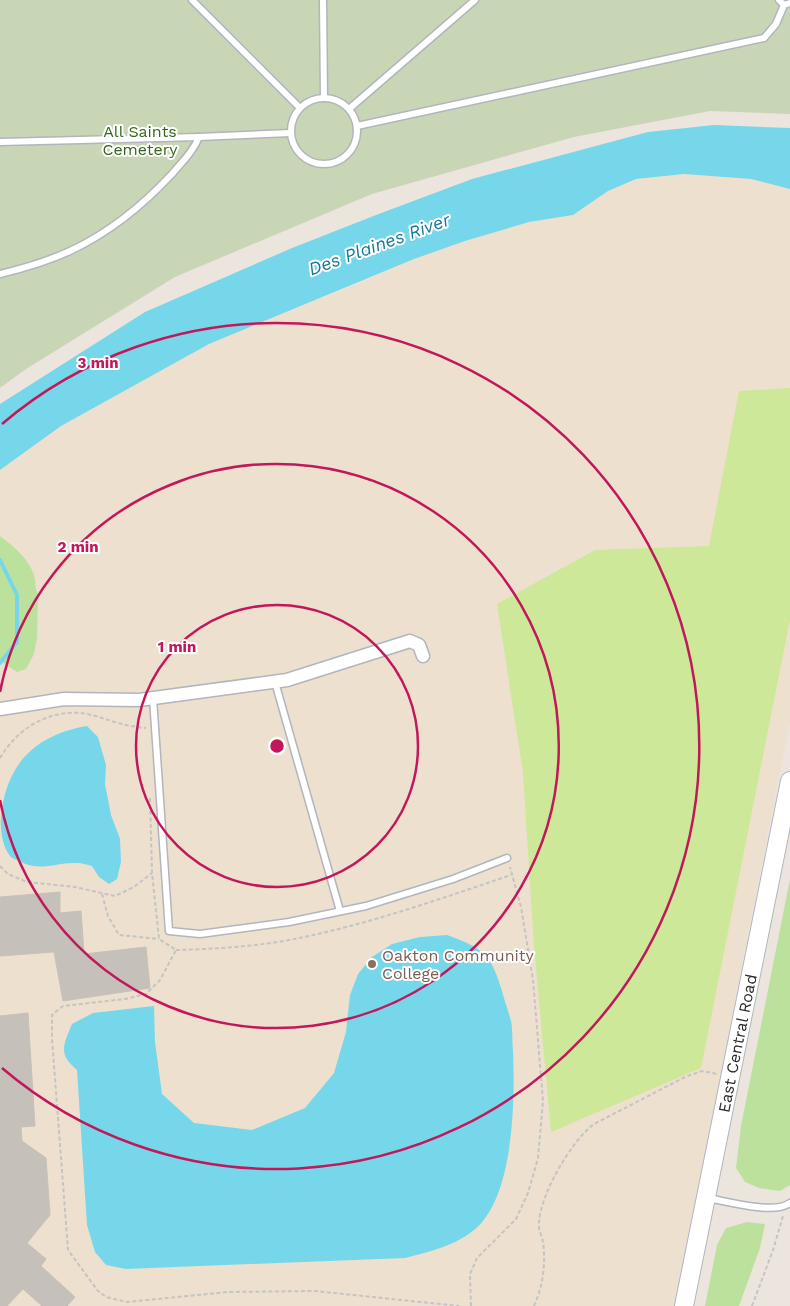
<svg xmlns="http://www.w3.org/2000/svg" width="790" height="1306" viewBox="0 0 790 1306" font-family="'Work Sans',sans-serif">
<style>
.education{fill:#ede0ce}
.green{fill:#bbe19d}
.cemetery{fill:#c9d6b6}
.pitch{fill:#cee899}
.water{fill:#76d7ea}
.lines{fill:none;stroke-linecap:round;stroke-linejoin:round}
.stream{stroke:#76d7ea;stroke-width:4}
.building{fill:#c5c0ba;stroke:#c8c1b8}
.lane-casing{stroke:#b1b5be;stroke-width:9}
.street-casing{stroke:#b1b5be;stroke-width:15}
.secondary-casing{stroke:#b1b5be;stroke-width:20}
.path{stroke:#c4c4c4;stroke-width:2;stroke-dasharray:4 2.5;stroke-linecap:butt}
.lane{stroke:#fff;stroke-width:6}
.street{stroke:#fff;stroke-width:12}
.secondary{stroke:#fff;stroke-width:18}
.ring{fill:none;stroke:#c2185b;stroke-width:2.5}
.education-dot{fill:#8d6e63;stroke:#fff;stroke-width:2}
.labels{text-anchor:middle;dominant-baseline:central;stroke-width:4;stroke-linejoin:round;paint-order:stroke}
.park-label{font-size:16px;fill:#34661d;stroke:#fff}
.education-label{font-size:16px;fill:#785e54;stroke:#fff;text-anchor:start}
.street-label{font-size:16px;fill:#2b2b2b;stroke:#fff}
.water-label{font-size:18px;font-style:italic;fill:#137898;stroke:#fff}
.centre{fill:#c2185b;stroke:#fff;stroke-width:2.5}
.ring-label{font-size:15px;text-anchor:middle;font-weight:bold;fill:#c2185b;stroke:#fff;stroke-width:4;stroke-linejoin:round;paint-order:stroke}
</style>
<rect width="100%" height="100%" fill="#ece5de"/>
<path class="education" d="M684,174L751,179L790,189V721L675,1306H0V470L61,426L209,344L252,325L359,283L414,259L465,241L529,222L573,215L608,191L636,179Z"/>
<g class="green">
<path d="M0,536C14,547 28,558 34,575C36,582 34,587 38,594L37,638L34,654L26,669L17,672L2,662L0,659Z"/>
<path d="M790,879V1185L780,1191L759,1188L745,1182L736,1168L741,1126Z"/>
<path d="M747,1222L765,1224L760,1248L739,1306H705L717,1245L726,1228Z"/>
</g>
<path class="cemetery" d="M0,0H790V114L710,111L574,137L372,194L175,277L26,369L0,388Z"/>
<path class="pitch" d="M790,388V620L701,1068L551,1132L534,947L523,773L497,604L595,550L709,546L739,391Z"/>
<g class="water">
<path d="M714,125L790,128V189L751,179L684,174L636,179L608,191L573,215L529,222L465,241L414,259L209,344L61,426L0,470V404L145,312L292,248L376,215L472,179L648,132Z"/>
<path d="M87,726L98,737L106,765L105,784L111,815L120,839L121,862L117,879L109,884L99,877L92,866C88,865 82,863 77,863C57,862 41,872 21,862C18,860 13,859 11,857C2,847 0,829 1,817C6,764 35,735 87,726Z"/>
<path d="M447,935C461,940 477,946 487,957C494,966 498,978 501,988C504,999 508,1010 511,1021C513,1031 512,1042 513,1051C515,1098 514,1183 483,1221C464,1244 432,1251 405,1258L126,1269L106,1265L95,1252L87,1225L77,1070C58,1054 63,1046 72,1024L93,1013L154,1006L155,1042L162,1094L194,1123L252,1130L305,1108L334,1073L346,1032L350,995L358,974L372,957L392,944L420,937Z"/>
</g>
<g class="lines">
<path class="stream" d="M0,560L17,595V642L0,663"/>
</g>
<g class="building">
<path d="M60,892V913L81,911L84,954L146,947L150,988L63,1001L54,952L0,956V897Z"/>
<path d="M28,1013L35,1126L21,1127L22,1141L46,1158L50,1215L27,1243L46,1259L41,1266L75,1297L67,1306H42L23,1289L7,1306H0V1016Z"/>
</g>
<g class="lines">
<defs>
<g id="lane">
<path d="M192,0L300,108"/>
<path d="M323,0L324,98"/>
<path d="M779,0L784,5"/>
<circle cx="324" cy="131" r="33"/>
<path d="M349,109L475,0"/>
<path d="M357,126L764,38L776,24L784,5L790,3"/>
<path d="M0,142L199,137"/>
<path d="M0,274C25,268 49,261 72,250C110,232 144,204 172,174C182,162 193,152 199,137L291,133"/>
<path d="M275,682L340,911"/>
<path d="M153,698L169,931L200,934L289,922L366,906L453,879L507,858"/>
<path d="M707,1198C726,1201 774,1215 790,1203"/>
</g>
<path id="street" d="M0,709L64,699L139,700L287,680L410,641L419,645L423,656"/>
<g id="secondary">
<path id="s1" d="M684,1306L790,781"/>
</g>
</defs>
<use href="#lane" class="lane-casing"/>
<use href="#street" class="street-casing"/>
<use href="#secondary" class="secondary-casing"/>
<g class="path">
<path d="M0,758C15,733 39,715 69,713C87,711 106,720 122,724C130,726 138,727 146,728"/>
<path d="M150,798L152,873L159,939L176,950L160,980L146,994L125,999L63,1006L52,1015V1039L68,1250L98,1291L106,1297L127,1302L228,1292L315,1291L459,1306"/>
<path d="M0,866L8,874L27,882L75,887L115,896L134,887L152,873"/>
<path d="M102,894L108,916L119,935L159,939"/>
<path d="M176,950C217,949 264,946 304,937C375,922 443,898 511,875"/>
<path d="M471,1306L470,1274L477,1258L516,1219L528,1193L538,1158L543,1101L533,980L521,907L510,867"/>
<path d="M534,1306C543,1286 546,1264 543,1242C542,1236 538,1229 539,1223C540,1195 571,1141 594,1124L685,1077L702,1071L717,1074"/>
<path d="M752,1306L773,1250L783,1216"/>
</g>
<use href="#lane" class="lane"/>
<use href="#street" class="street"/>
<use href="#secondary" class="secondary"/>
</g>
<g class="ring">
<circle cx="277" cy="746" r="141"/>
<path d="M0 692A282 282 0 1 1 0 800"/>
<path d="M2 424A423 423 0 1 1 2 1068"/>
</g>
<circle class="education-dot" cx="372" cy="964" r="5"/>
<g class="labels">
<g class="park-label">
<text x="140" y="131">All Saints<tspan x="140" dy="18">Cemetery</tspan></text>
</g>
<g class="education-label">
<text x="382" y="955">Oakton Community<tspan x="382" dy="18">College</tspan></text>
</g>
<g class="street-label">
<text stroke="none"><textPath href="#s1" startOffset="268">East Central Road</textPath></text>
</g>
<g class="water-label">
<text transform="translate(379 244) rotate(-20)">Des Plaines River</text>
</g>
</g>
<circle cx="277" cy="746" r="8" class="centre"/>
<g class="ring-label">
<text x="98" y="368">3 min</text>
<text x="78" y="552">2 min</text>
<text x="177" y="652">1 min</text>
</g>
</svg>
